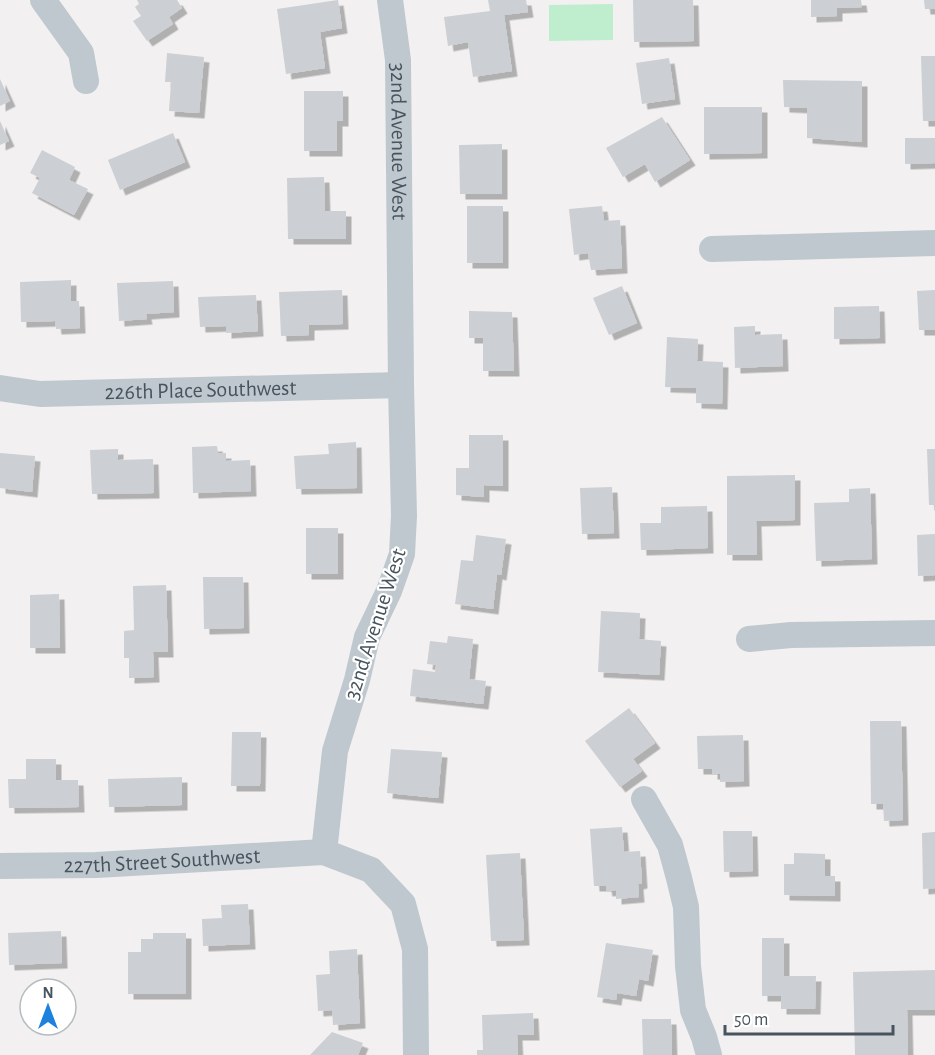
<svg xmlns="http://www.w3.org/2000/svg" width="935" height="1055" viewBox="0 0 935 1055" font-family="'Alegreya Sans',sans-serif">
<style>
.green{fill:#bfeece}
.building{fill:#cccfd4;filter:url(#shadow)}
.lines{fill:none;stroke-linecap:round;stroke-linejoin:round}
.minor{stroke:#bec8ce;stroke-width:26}
.labels{text-anchor:middle;dominant-baseline:central;stroke-width:4.5;stroke-linejoin:round;paint-order:stroke}
.street-label{font-size:22px;fill:#48545d;stroke:#fff}
</style>
<defs>
<filter id="shadow"><feDropShadow dx="5.5" dy="5.5" stdDeviation="0" flood-color="#0004"/></filter>
</defs>
<rect width="100%" height="100%" fill="#f2f0f0"/>
<path class="green" d="M613,4V40L549,41V5Z"/>
<g class="building">
<path d="M137,0H177L182,8L169,17L173,24L147,41L133,21L141,16L135,7L139,4Z"/>
<path d="M338,0L342,28L320,32L325,68L286,74L277,9Z"/>
<path d="M488,0H526L528,12L504,15L512,71L473,77L468,42L448,46L444,17L490,11Z"/>
<path d="M633,0H693L694,41L634,42Z"/>
<path d="M811,0H861L862,7L837,8V16L811,17Z"/>
<path d="M924,0H935V9H925Z"/>
<path d="M167,53L204,57L199,113L169,111L171,82H165Z"/>
<path d="M921,56H935V121H923Z"/>
<path d="M669,58L675,99L642,104L636,63Z"/>
<path d="M0,79L10,101L0,106Z"/>
<path d="M783,80L862,81V142L807,138V108L784,107Z"/>
<path d="M304,91H343V121H337V151H304Z"/>
<path d="M704,107H762V153L704,154Z"/>
<path d="M662,117L690,160L655,182L645,164L623,177L606,148Z"/>
<path d="M0,121L9,141L0,145Z"/>
<path d="M173,133L185,162L120,190L108,160Z"/>
<path d="M905,138H935V163L905,164Z"/>
<path d="M502,144V194H460L459,145Z"/>
<path d="M42,150L75,167L69,180L88,189L74,215L32,193L40,178L30,173Z"/>
<path d="M324,177L325,211H346V239H288L287,178Z"/>
<rect x="467" y="206" width="36" height="57"/>
<path d="M602,206L604,221L620,220L622,268L591,270L588,253L574,255L569,209Z"/>
<path d="M71,280V301H79L80,328L56,329L55,321L21,322L20,282Z"/>
<path d="M173,281L174,312L146,314L147,319L119,321L117,283Z"/>
<path d="M622,286L637,323L609,335L593,298Z"/>
<path d="M342,290L343,324L309,325V335L281,336L279,292Z"/>
<path d="M935,290V330H919L917,291Z"/>
<path d="M256,295L258,331L226,333V326L200,327L198,297Z"/>
<path d="M879,306L880,338L834,339V307Z"/>
<path d="M469,311L512,312L514,371H483V338H469Z"/>
<path d="M755,326V335L782,334L783,366L735,368L734,327Z"/>
<path d="M667,337L698,339L697,361L723,362L722,404L696,403V388L665,387Z"/>
<path d="M469,435H503V486L484,485V497L456,495V468H469Z"/>
<path d="M356,442L357,488L296,489L294,456L329,454L328,444Z"/>
<path d="M217,446L218,453H226V461L250,460L251,491L193,493L192,447Z"/>
<path d="M118,449V460L153,459L154,493L92,494L90,450Z"/>
<path d="M927,449H935V505H929Z"/>
<path d="M0,453L35,456L32,492L0,488Z"/>
<path d="M795,475V520L756,521L757,555H727V476Z"/>
<path d="M612,487L614,533L582,534L580,488Z"/>
<path d="M870,488L872,559L816,561L814,503L849,502V489Z"/>
<path d="M707,506L708,548L641,550L640,523H661V507Z"/>
<rect x="306" y="528" width="32" height="46"/>
<path d="M935,534V575L918,576L917,535Z"/>
<path d="M476,535L506,539L501,575L497,574L493,609L455,604L461,560L473,561Z"/>
<path d="M203,577H243L244,628L204,629Z"/>
<path d="M166,585L168,652H153L154,677L129,678V658H124V631L134,630L133,586Z"/>
<path d="M59,594L60,648H30V595Z"/>
<path d="M601,611L640,613L639,639L661,641L659,675L598,672Z"/>
<path d="M448,636L473,639L469,679L486,681L483,704L410,696L413,669L435,672L436,665L427,664L430,641L447,643Z"/>
<path d="M629,708L655,743L633,759L642,771L620,787L585,741Z"/>
<path d="M870,721H901L903,820L884,821L883,804H871Z"/>
<path d="M232,732H261L260,786H231Z"/>
<path d="M743,735L744,781L720,782V774H712V769H698L697,736Z"/>
<path d="M391,749L442,752L438,798L387,793Z"/>
<path d="M26,759H56V780H78L79,807L9,808L8,779H26Z"/>
<path d="M182,777V805L109,807L108,779Z"/>
<path d="M622,827L624,852L640,851L642,883L638,884L639,897L616,899V890L607,891L606,886H594L590,829Z"/>
<path d="M723,831H752L753,871L724,872Z"/>
<path d="M935,832V888L923,889L922,833Z"/>
<path d="M520,853L524,940L491,941L486,855Z"/>
<path d="M794,853L825,854V876H835V896L784,895V864H794Z"/>
<path d="M248,904L250,944L203,946L202,919L222,918L221,905Z"/>
<path d="M61,931L62,963L9,965L8,933Z"/>
<path d="M153,933H186V994H128V952H141V939H153Z"/>
<path d="M762,938H784V976H816L815,1009H781V996H762Z"/>
<path d="M606,943L653,950L648,981L639,979L636,996L617,993L616,1000L597,997Z"/>
<path d="M357,949L360,1023L333,1025L332,1010L318,1011L316,975L330,974L329,951Z"/>
<path d="M935,970V1010H907L908,1055H855L853,972Z"/>
<path d="M533,1013L534,1035H517L518,1055H477V1050H483L482,1015Z"/>
<path d="M642,1019H671L672,1055H643Z"/>
<path d="M332,1032L363,1043L358,1055H310Z"/>
</g>
<g class="lines">
<g class="minor">
<path d="M43,0L81,53L86,81"/>
<path id="s1" d="M390,0L398,60L401,385L404,516L402,554L389,591L367,637L357,680L335,751L324,852L371,870L403,904L415,949L416,1055"/>
<path d="M712,249L935,243"/>
<path id="s2" d="M0,388L40,394L401,385"/>
<path d="M749,639L791,635L935,633"/>
<path d="M644,799L670,845L679,878L686,907L688,966L693,1010L704,1037L709,1055"/>
<path id="s3" d="M0,866L96,865L324,852"/>
</g>
</g>
<g class="labels">
<g class="street-label">
<text stroke="none"><textPath href="#s1" startOffset="142">32nd Avenue West</textPath></text>
<text stroke="none"><textPath href="#s2" startOffset="201">226th Place Southwest</textPath></text>
<text transform="translate(375 624) rotate(-72)">32nd Avenue West</text>
<text stroke="none"><textPath href="#s3" startOffset="162">227th Street Southwest</textPath></text>
</g>
</g>
<g transform="translate(48 1007)"><circle r="28" fill="#ffffff" stroke="#b6bbbe" stroke-width="1.5"/>
<path d="M0-4.5L10 22L0 15L-10 22Z" fill="#1d81de"/>
<text y="-9" font-size="16" font-weight="bold" text-anchor="middle" fill="#48545d">N</text>
</g>
<path d="M725 1025v9h168v-9" fill="none" stroke="#48545d" stroke-width="3"/>
<text x="734" y="1025" font-size="18" fill="#48545d" stroke="#ffffff" stroke-width="4.5" paint-order="stroke">50 m</text>
</svg>
